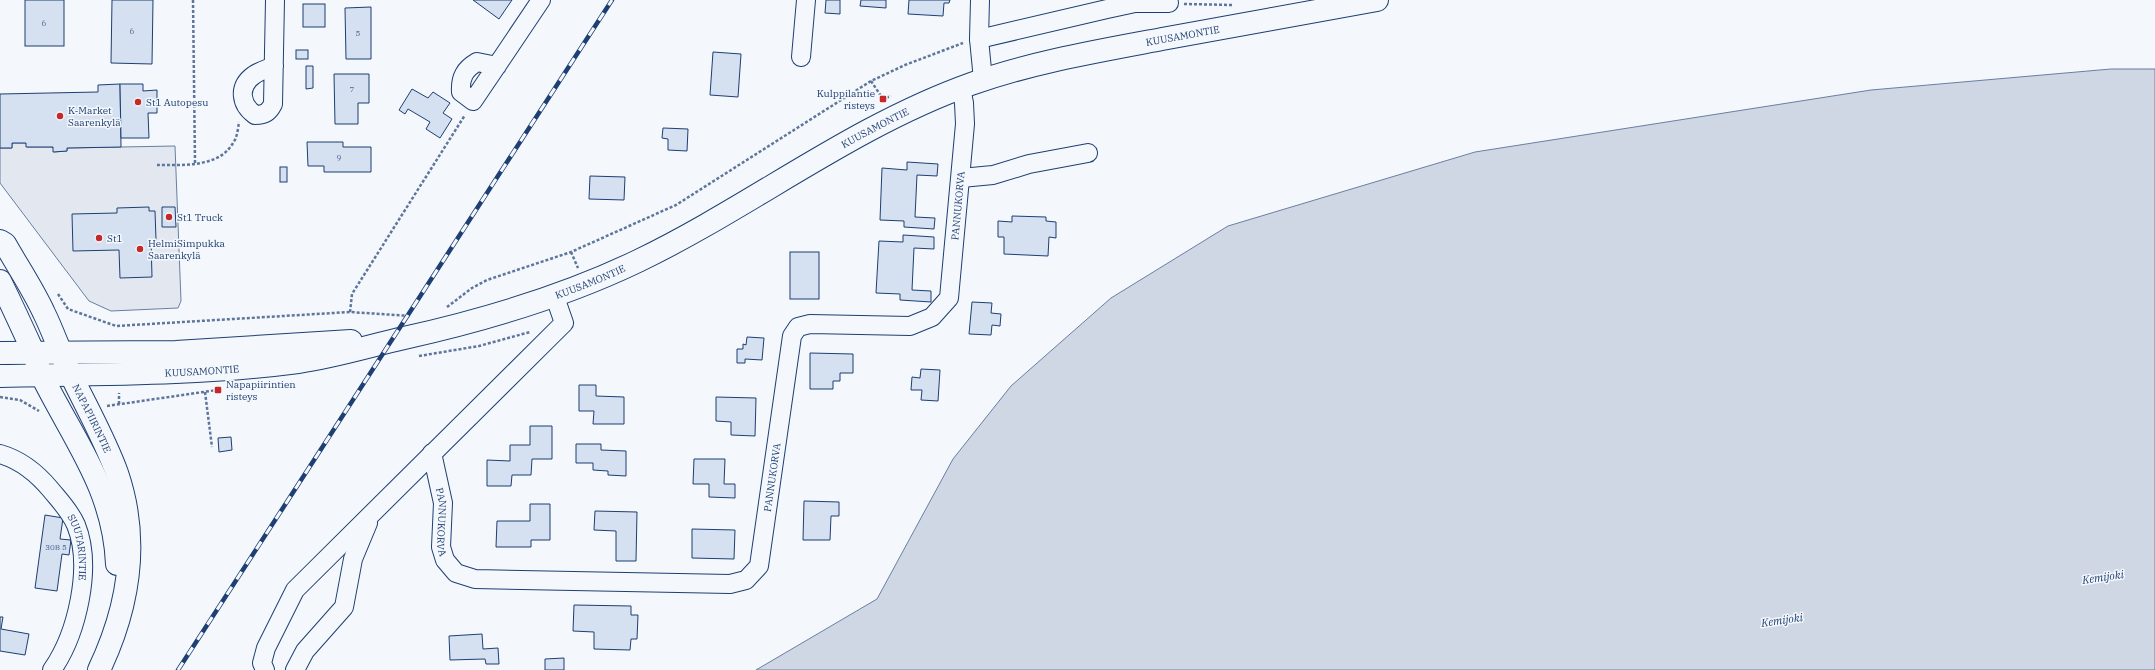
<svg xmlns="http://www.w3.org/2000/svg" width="2155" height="670" viewBox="0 0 2155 670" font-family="'IBM Plex Serif',serif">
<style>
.parking{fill:#e3e8f0;stroke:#687fa3}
.water{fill:#cfd7e4;stroke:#687fa3}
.building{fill:#d5e0f0;stroke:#1d3f73}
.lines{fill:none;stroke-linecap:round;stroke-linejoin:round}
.minor-casing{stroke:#1d3f73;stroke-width:20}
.major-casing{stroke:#1d3f73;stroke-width:24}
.path{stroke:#5e769c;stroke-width:2.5;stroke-dasharray:3 2;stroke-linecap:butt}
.minor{stroke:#f4f7fb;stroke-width:18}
.major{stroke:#f4f7fb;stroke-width:22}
.rail-casing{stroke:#1d3f73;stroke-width:4.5}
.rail{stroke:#f4f7fb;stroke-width:3;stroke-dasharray:9;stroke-linecap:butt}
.poi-dot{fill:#c62828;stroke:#f4f7fb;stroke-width:1.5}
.labels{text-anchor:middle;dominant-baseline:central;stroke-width:3;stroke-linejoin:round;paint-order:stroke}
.number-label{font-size:8px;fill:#4b6792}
.street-label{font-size:10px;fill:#1d3f73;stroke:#f4f7fb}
.poi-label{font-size:10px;fill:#1d3f73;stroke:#f4f7fb;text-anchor:start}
.water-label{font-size:11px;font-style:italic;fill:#1d3f73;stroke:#f4f7fb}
</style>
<rect width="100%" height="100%" fill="#f4f7fb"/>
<path class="parking" d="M12,143H26L27,147H53L54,152L67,151V148L175,146L181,301L178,308L111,311L89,301L0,183V148H12Z"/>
<path class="water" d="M2111,69H2155V670H756L877,599L953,459L1011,386L1111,298L1228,226L1475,152L1871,90Z"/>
<g class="building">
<rect x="25" y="0" width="39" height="46"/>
<path d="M112,0H153L152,64L111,63Z"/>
<path d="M473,0H512L499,19Z"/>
<path d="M826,0H840V14L825,13Z"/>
<path d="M861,0H886V8L860,6Z"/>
<path d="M909,0H950L949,3H944L943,16L908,14Z"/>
<rect x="303" y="4" width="22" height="23"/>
<path d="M371,7V59H346L345,8Z"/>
<rect x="296" y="50" width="12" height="9"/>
<path d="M713,52L741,54L738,97L710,95Z"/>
<path d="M306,66H313V88L306,89Z"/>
<path d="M334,74H369V103H358V124H335Z"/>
<path d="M120,84L121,147L67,148V151L53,152V147H26V143H12V148H0V94L98,92V85Z"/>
<path d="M120,84H143V91L157,90V113H148L149,138H121Z"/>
<path d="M412,89L428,98L433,92L450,103L443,113L452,119L440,138L426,129L430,122L408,109L405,114L399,110Z"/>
<path d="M663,128L688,129L687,151L668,150V139L662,138Z"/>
<path d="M307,142H343V147H371V172H324V166H308Z"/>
<path d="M907,162L938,164L937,176L917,175L915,217L935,218L934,229L904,227V221L880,220L882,168L907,170Z"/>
<rect x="280" y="167" width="7" height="15"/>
<path d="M590,176L625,177L624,200L589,199Z"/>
<path d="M149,207V211H155L156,240H151L152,277L120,278L119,250L73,251L72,214L117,213V208Z"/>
<path d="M162,207H175L176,227H162Z"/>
<path d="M1012,216L1046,217V221L1056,222V238L1049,237L1048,256L1004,254V237H998V221L1012,222Z"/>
<path d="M903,235L934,237V249L914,248L912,290L931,291V302L900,300V294L876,293L879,241L903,242Z"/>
<rect x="790" y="252" width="29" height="47"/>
<path d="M972,302L992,303L991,313L1001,314L1000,326L992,325L991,335L969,334Z"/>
<path d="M747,337L764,338L762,360L745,359V363H737V349H743V344L746,345Z"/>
<path d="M810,353L853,354V373H840V381H833V389H810Z"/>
<path d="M921,369L940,370L938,401L921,400L922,390H911L912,377L920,378Z"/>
<path d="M579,385H596V396L624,397V424H593L594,411H579Z"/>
<path d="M716,397L756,398L755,436L731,435V422L716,421Z"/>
<path d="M530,426H552V459H532L531,475H512L511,486H487V460L510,461V445H530Z"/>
<path d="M231,437L232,450L219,452L218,438Z"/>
<path d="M576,444H601V450L626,451V476L608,475V471L593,470V463H576Z"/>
<path d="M694,459H725L724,484H735V498L709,497V484H693Z"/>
<path d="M804,501L839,502V516H831L830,540H803Z"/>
<path d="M530,504H550V540H531V547H496L497,521H530Z"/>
<path d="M595,511L637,512L636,561H616V531L594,530Z"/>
<path d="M45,515L63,518L60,539L71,540L69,555L62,554L57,591L35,588Z"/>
<path d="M692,529L735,530L734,559L692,558Z"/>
<path d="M574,605L631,606V615H638L637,639H631L630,650L594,649V632L573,631Z"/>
<path d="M0,617H3L1,629L29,634L25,655L0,651Z"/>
<path d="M482,634L483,649L498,648L499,664H486L485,659L450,660L449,636Z"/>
<path d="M564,658V670H545V659Z"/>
</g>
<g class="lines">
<defs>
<g id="minor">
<path d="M980,0L979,39L983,80"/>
<path d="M979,39L1107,9L1135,3H1169"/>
<path d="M801,57L806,0"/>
<path d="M274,66C267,69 260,71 254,75C237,87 241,105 255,115C265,115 269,112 273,104L275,0"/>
<path d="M497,66L477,62C465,69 460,77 461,92L473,101L541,0"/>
<path d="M961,178L993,175L1029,164L1088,153"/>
<path id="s1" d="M432,453L443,503L441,547L445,560L456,573L475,579L730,584L746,580L759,566L792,336L798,327L810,324L910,326L932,317L949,298L965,124L964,103L961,88"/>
<path id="s2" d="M0,454C21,460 37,473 51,490C60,501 70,511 76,525C93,567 77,634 52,670"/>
<path d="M265,670L262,663L266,648L295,590L564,323L555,297"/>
<path d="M295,670L305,651L344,607L353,559L368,523"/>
</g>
<g id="major">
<path id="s3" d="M0,241L5,244C18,267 33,289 44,313C54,333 61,356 72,377C87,408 105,440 117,473C140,540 129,607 99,670"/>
<path d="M0,281C11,303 21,325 31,347C35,357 38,367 42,376C73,439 114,489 117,564"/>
<path d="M0,353L176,352L351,341"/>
<path id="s4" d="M0,376C99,374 199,375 298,362C334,357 369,346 404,338C485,320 563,297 638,261C752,206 851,127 971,84C1033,62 1098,51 1162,39C1234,26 1305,13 1377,0"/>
</g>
</defs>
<use href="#minor" class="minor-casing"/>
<use href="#major" class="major-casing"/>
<g class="path">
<path d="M193,0L195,163"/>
<path d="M1184,4L1233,5"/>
<path d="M871,81L883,99L891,96"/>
<path d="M157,165C181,165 219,168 233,143C237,138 238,129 239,122"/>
<path d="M571,252L578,268"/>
<path d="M58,294L68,309L116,326L350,312L411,316"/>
<path d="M447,307L472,288L487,280L571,252L676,205L871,81L905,65L963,43"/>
<path d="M350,312L352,294L465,115"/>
<path d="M419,356L479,346L530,332"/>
<path d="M205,392L212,447"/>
<path d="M0,397L20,400L39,411"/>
<path d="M119,404V393"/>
<path d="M107,406L217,390"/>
</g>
<use href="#minor" class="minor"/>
<use href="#major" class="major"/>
<defs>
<path id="rail" d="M178,670L612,0"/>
</defs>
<use href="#rail" class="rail-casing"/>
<use href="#rail" class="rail"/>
</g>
<g class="poi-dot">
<rect x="879" y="95" width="8" height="8" rx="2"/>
<circle cx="138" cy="102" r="4"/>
<circle cx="60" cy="116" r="4"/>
<circle cx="169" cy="217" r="4"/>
<circle cx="99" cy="238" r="4"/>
<circle cx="140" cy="249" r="4"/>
<rect x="214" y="386" width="8" height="8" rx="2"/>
</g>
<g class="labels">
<g class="number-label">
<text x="44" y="23">6</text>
<text x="132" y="31">6</text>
<text x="358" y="33">5</text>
<text x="352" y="89">7</text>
<text x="339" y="157">9</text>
<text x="56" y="547">30B 5</text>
</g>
<g class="street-label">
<text stroke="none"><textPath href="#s4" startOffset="1249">KUUSAMONTIE</textPath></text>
<text stroke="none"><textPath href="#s4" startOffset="926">KUUSAMONTIE</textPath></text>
<text stroke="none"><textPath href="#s1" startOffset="934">PANNUKORVA</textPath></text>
<text stroke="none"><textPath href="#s4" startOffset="602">KUUSAMONTIE</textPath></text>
<text stroke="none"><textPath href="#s4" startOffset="202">KUUSAMONTIE</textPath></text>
<text stroke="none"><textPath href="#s3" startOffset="201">NAPAPIIRINTIE</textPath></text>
<text stroke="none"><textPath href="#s1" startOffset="526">PANNUKORVA</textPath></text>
<text stroke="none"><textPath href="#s1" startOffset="70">PANNUKORVA</textPath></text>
<text stroke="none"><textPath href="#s2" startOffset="129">SUUTARINTIE</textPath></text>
</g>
<g class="poi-label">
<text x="875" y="93" text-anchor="end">Kulppilantie<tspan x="875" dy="12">risteys</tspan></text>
<text x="146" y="102">St1 Autopesu</text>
<text x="68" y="110">K-Market<tspan x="68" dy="12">Saarenkylä</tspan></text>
<text x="177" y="217">St1 Truck</text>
<text x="107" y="238">St1</text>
<text x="148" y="243">HelmiSimpukka<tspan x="148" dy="12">Saarenkylä</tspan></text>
<text x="226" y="384">Napapiirintien<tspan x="226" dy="12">risteys</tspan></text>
</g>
<g class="water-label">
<text transform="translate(2103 577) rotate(-8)">Kemijoki</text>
<text transform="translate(1782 620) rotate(-8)">Kemijoki</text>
</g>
</g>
</svg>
